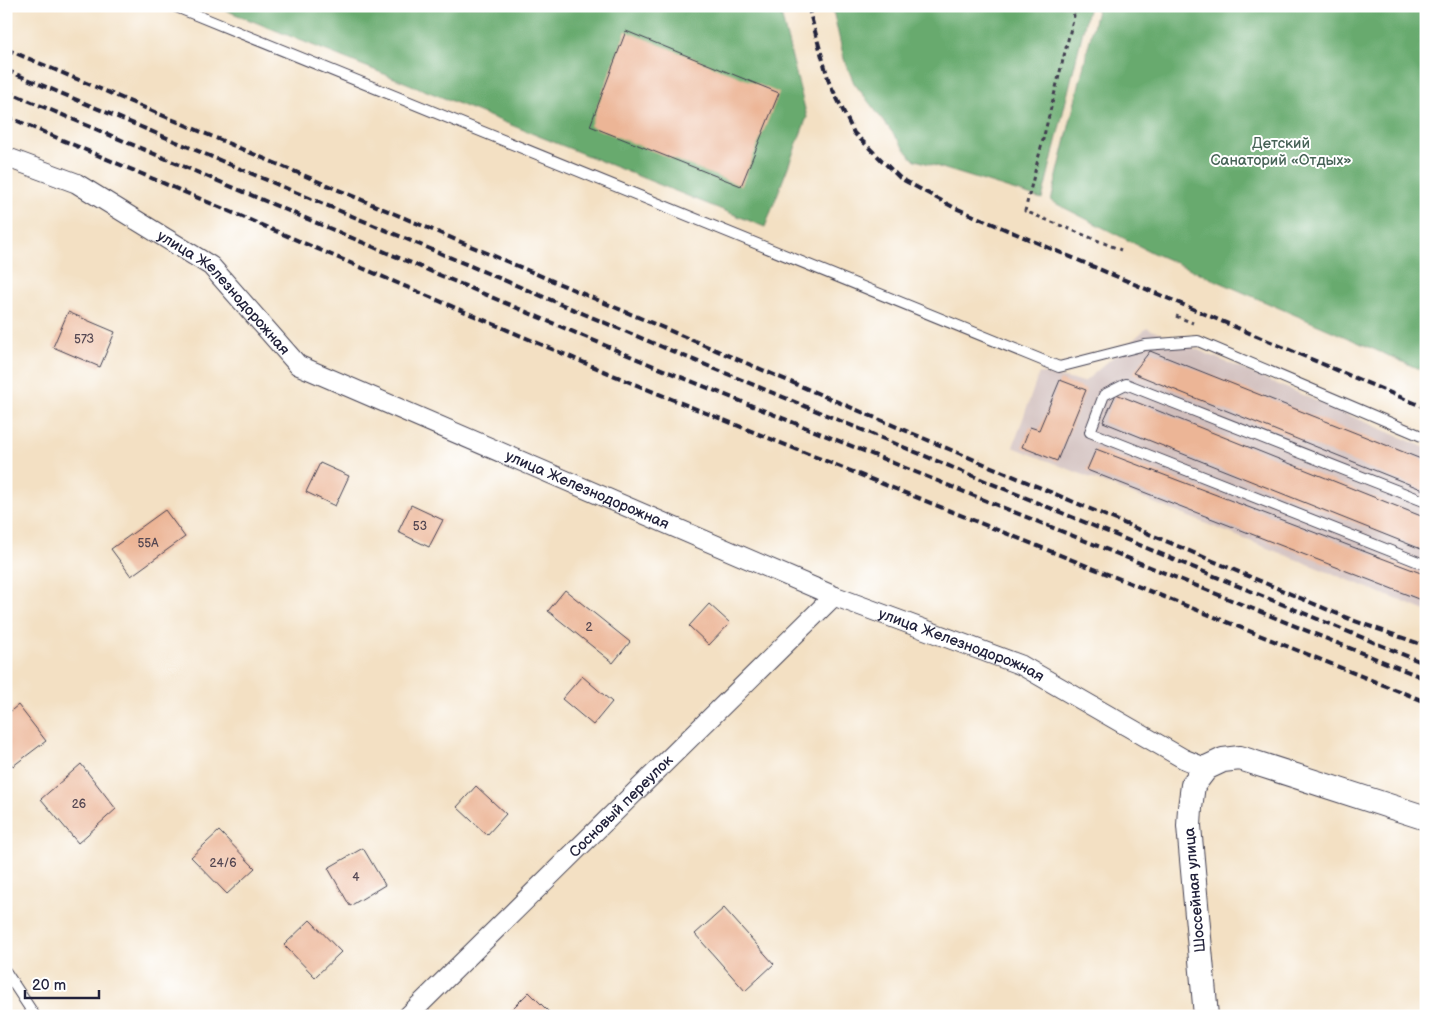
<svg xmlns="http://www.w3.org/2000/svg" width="1432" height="1022" viewBox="0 0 1432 1022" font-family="'Balsamiq Sans',sans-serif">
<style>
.industrial{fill:#d1bfbd}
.forest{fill:#67aa6e;stroke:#446654}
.building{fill:#ecb596}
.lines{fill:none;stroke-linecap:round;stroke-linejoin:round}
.service-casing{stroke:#413e4f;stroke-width:12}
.minor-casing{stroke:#413e4f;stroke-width:21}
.tertiary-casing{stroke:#413e4f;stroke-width:26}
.path{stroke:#413e4f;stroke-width:3;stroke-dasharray:4 4;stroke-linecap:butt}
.service{stroke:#fff;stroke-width:10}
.minor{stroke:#fff;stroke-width:19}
.tertiary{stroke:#fff;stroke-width:24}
.rail{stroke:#22223b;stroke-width:4;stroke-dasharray:8 4;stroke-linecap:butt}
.labels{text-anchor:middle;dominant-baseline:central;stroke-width:4;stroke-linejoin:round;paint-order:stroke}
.number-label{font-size:12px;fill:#544752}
.park-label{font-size:15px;fill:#476357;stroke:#fff}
.street-label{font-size:15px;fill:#22223b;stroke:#fff}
</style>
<rect width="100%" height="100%" fill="#fff"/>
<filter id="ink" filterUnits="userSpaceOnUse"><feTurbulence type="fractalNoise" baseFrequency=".02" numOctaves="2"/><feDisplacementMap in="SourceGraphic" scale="10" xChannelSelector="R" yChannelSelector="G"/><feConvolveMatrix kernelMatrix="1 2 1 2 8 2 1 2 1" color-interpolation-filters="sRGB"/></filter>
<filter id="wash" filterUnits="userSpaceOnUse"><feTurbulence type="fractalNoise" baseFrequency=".0096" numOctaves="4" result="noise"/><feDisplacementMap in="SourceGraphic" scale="20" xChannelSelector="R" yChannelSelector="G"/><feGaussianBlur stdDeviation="1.12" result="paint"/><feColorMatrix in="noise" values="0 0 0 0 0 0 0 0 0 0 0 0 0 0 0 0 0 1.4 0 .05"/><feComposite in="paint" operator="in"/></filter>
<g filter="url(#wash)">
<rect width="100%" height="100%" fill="#f3e0c3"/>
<path class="industrial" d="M1147,328L1426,448V611L1013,447L1039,373L1084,382Z"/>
<g class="forest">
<path d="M215,6H779L807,117L765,227Z"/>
<path d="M832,6H1089L1042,199L913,159L854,83L844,59Z"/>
<path d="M1098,6H1426V372L1153,253L1051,201Z"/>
</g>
<g id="blocks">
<g class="building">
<path d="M626,31L779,93L741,186L590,126Z"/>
<path d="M68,312L115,332L100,367L53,347Z"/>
<path d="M1150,351L1426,461V491L1133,373Z"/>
<path d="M1060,380L1086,390L1057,461L1022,447L1030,427L1039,430Z"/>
<path d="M1116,394L1426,518V551L1103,422Z"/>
<path d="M1096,449L1426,575V602L1087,470Z"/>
<path d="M320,463L349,476L335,506L306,492Z"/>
<path d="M411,505L443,520L429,547L398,532Z"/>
<path d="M165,510L185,537L131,576L111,549Z"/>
<path d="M565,590L630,642L613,663L548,611Z"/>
<path d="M709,604L730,623L709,645L689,626Z"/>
<path d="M582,676L612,702L593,725L562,699Z"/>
<path d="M18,705L46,741L13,766L6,757V715Z"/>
<path d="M81,764L116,809L78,843L41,799Z"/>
<path d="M476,786L506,814L487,835L457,807Z"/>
<path d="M219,831L255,868L227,894L191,857Z"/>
<path d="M363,848L385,885L350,906L328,868Z"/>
<path d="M724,908L774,964L745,991L695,934Z"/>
<path d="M310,920L341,952L315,977L284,945Z"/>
<path d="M529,992L553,1016H505Z"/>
</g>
</g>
</g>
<g filter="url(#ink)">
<use href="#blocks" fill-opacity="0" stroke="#413e4f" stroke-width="1"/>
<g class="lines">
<defs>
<g id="service">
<path d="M174,6L1059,367L1145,345L1198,341L1426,438"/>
<path d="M1426,502L1126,384L1104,395L1090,432L1426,565"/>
<path d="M6,972L35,1016"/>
</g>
<g id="minor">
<path id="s1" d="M6,157L76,183L211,266L298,365L834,596L1021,665L1184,759L1206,768"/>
<path id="s2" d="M408,1016L834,596"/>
</g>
<path id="tertiary" d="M1206,1016L1189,826L1190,808L1193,785L1206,768L1223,760L1240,758L1426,818"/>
</defs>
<use href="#service" class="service-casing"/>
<use href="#minor" class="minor-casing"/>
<use href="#tertiary" class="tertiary-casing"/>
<g class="path">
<path d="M1072,6L1074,16L1025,211L1121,250"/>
<path d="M1176,316L1193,323"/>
</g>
<use href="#service" class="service"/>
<use href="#minor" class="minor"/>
<use href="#tertiary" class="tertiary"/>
<g class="rail">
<path d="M808,6L829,82L854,133L900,178L953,207L1426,408"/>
<path d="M6,49L1352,620L1426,646"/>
<path d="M6,70L660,346L1426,664"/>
<path d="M6,91L649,364L1426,679"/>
<path d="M6,116L634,384L1426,702"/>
</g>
</g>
</g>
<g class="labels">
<g class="number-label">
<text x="84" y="339">57З</text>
<text x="420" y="526">53</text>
<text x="148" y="543">55А</text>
<text x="589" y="627">2</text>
<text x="79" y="804">26</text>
<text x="223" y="863">24/6</text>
<text x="356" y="877">4</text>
</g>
<g class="park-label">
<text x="1281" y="143">Детский<tspan x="1281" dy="17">Санаторий «Отдых»</tspan></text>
</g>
<g class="street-label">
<text stroke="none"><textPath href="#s1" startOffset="260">улица Железнодорожная</textPath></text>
<text stroke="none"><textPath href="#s1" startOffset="680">улица Железнодорожная</textPath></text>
<text stroke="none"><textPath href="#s1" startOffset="1085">улица Железнодорожная</textPath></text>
<text stroke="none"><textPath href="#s2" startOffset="299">Сосновый переулок</textPath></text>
<text transform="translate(1195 890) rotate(-95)">Шоссейная улица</text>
</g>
</g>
<rect width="1432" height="1022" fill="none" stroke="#fff" stroke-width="25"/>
<path d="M25 990v8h74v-8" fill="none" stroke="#22223b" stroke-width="2.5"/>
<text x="32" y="990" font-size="15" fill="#22223b" stroke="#ffffff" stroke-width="4" paint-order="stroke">20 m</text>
</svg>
